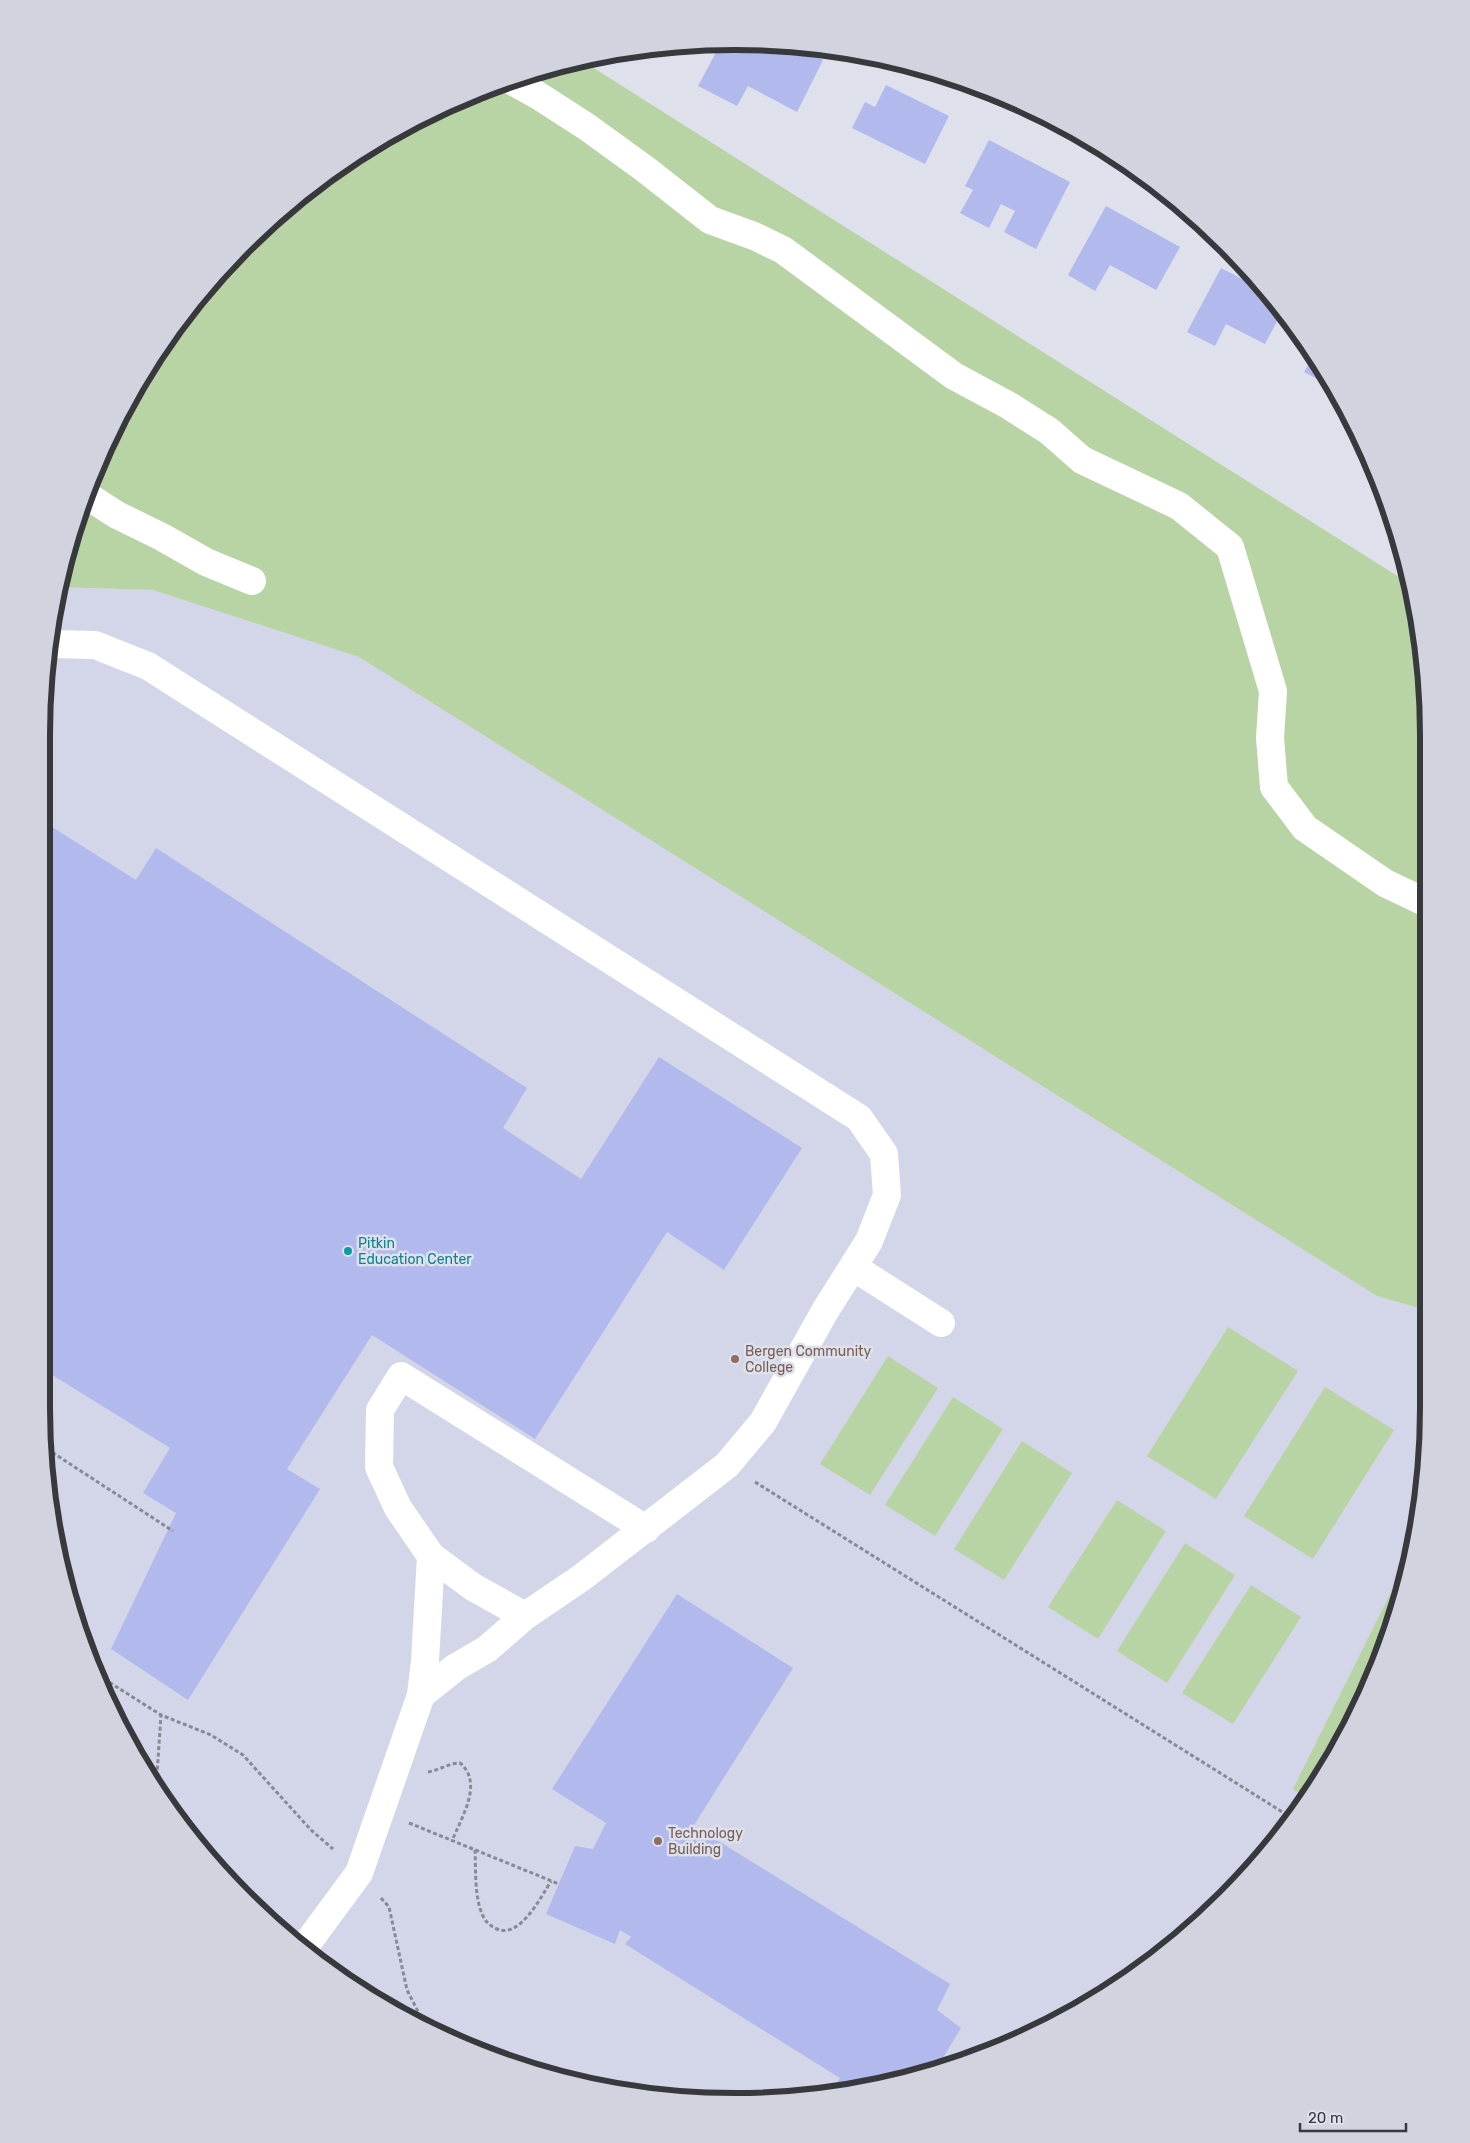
<svg xmlns="http://www.w3.org/2000/svg" width="1470" height="2143" viewBox="0 0 1470 2143" font-family="Rubik,sans-serif">
<style>
.built{fill:#d3d6e9}
.grass{fill:#b8d4a5}
.building{fill:#b2b9ec}
.lines{fill:none;stroke-linecap:round;stroke-linejoin:round}
.path{stroke:#888a92;stroke-width:3;stroke-dasharray:4 2.5;stroke-linecap:butt}
.minor{stroke:#fff;stroke-width:28}
.culture-dot{fill:#0f9aa8;stroke:#dee0ec;stroke-width:2}
.education-dot{fill:#8d6e63;stroke:#dee0ec;stroke-width:2}
.labels{text-anchor:middle;dominant-baseline:central;stroke-width:5;stroke-linejoin:round;paint-order:stroke}
.culture-label{font-size:14px;fill:#0d838f;stroke:#dee0ec;text-anchor:start}
.education-label{font-size:14px;fill:#785e54;stroke:#dee0ec;text-anchor:start}
.rim{fill:none;stroke:#38393d;stroke-width:6}
</style>
<rect width="100%" height="100%" fill="#dee0ec"/>
<path class="built" d="M58,587L153,590L359,657L1377,1296L1429,1311V1408L1415,1544L1376,1674L1312,1794L1225,1899L1157,1959L1042,2030L870,2088L735,2102L645,2096L469,2049L350,1985L278,1930L158,1793L94,1674L65,1588L41,1408V735L55,600Z"/>
<g class="grass">
<path d="M581,60L1410,584L1415,600L1429,735V1311L1377,1296L359,657L153,590L58,587L78,512L134,388L245,244L350,158L470,94Z"/>
<path d="M1228,1327L1298,1371L1216,1499L1147,1456Z"/>
<path d="M888,1356L938,1388L870,1495L820,1464Z"/>
<path d="M1325,1387L1394,1430L1313,1559L1244,1516Z"/>
<path d="M953,1397L1003,1429L935,1536L885,1505Z"/>
<path d="M1022,1441L1072,1473L1004,1580L954,1549Z"/>
<path d="M1117,1500L1166,1531L1098,1639L1048,1607Z"/>
<path d="M1416,1542L1376,1674L1308,1798L1293,1789Z"/>
<path d="M1185,1543L1235,1575L1167,1683L1117,1651Z"/>
<path d="M1251,1585L1301,1617L1233,1724L1182,1693Z"/>
</g>
<g class="building">
<path d="M725,42L742,51L747,42L799,48L823,60L797,112L748,86L737,106L698,86L721,43Z"/>
<path d="M886,85L949,116L925,164L852,128L865,102L875,107Z"/>
<path d="M989,140L1070,182L1036,249L1004,232L1015,211L1001,204L989,228L960,213L973,190L965,186Z"/>
<path d="M1106,206L1180,247L1156,290L1110,265L1095,291L1068,275Z"/>
<path d="M1221,268L1267,292L1283,310L1265,344L1226,324L1215,346L1187,332Z"/>
<path d="M1313,357L1332,387L1304,372Z"/>
<path d="M41,820L136,880L156,848L527,1088L503,1128L581,1179L659,1057L802,1148L724,1270L667,1232L535,1439L372,1335L287,1469L320,1489L188,1700L111,1649L176,1513L143,1493L170,1448L41,1368Z"/>
<path d="M677,1594L793,1668L689,1833L693,1836L699,1829L950,1984L937,2010L961,2028L938,2066L870,2088L832,2092L840,2078L625,1944L631,1937L620,1930L615,1944L546,1914L575,1846L593,1849L606,1823L552,1789Z"/>
</g>
<g class="lines">
<g class="path">
<path d="M41,781L50,786"/>
<path d="M47,1449L173,1531"/>
<path d="M755,1482L1292,1818"/>
<path d="M93,1672L161,1715L211,1735L243,1755L311,1830L333,1849"/>
<path d="M428,1772C439,1770 450,1763 460,1763C484,1783 461,1818 452,1841"/>
<path d="M156,1789L161,1715"/>
<path d="M409,1823L559,1884"/>
<path d="M475,1850C476,1870 474,1897 483,1916C486,1922 490,1926 497,1929C520,1939 541,1897 551,1881"/>
<path d="M381,1898L389,1907L407,1990L425,2025"/>
<path d="M960,2057L961,2058"/>
</g>
<g class="minor">
<path d="M512,81L539,96L587,127L645,169L710,220L754,236L783,250L954,376L1008,405L1049,431L1082,460L1179,506L1230,547L1273,691L1270,738L1274,787L1305,828L1385,883L1429,904"/>
<path d="M86,495L117,515L162,537L206,562L252,581"/>
<path d="M50,644L95,645L148,666L859,1118L884,1154L887,1195L869,1241L825,1311L763,1422L727,1465L581,1578L525,1616L487,1649L456,1667L421,1695L359,1873L303,1949"/>
<path d="M853,1267L941,1323"/>
<path d="M431,1556L473,1587L525,1616"/>
<path d="M421,1695L425,1661L431,1556L398,1508L379,1467L380,1410L401,1376L646,1529"/>
</g>
</g>
<circle class="culture-dot" cx="348" cy="1251" r="5"/>
<g class="education-dot">
<circle cx="735" cy="1359" r="5"/>
<circle cx="658" cy="1841" r="5"/>
</g>
<g class="labels">
<g class="culture-label">
<text x="358" y="1243">Pitkin<tspan x="358" dy="16">Education Center</tspan></text>
</g>
<g class="education-label">
<text x="745" y="1351">Bergen Community<tspan x="745" dy="16">College</tspan></text>
<text x="668" y="1833">Technology<tspan x="668" dy="16">Building</tspan></text>
</g>
</g>
<path d="M0 0H1470V2143H0ZM735 50H735A685 685 0 0 1 1420 735V1408A685 685 0 0 1 735 2093H735A685 685 0 0 1 50 1408V735A685 685 0 0 1 735 50Z" fill="#d1d3de" fill-rule="evenodd"/>
<path class="rim" d="M735 50H735A685 685 0 0 1 1420 735V1408A685 685 0 0 1 735 2093H735A685 685 0 0 1 50 1408V735A685 685 0 0 1 735 50Z"/>
<path d="M1300 2123v8h106v-8" fill="none" stroke="#38393d" stroke-width="2.5"/>
<text x="1308" y="2123" font-size="15" fill="#38393d" stroke="#dee0ec" stroke-width="4" paint-order="stroke">20 m</text>
</svg>
